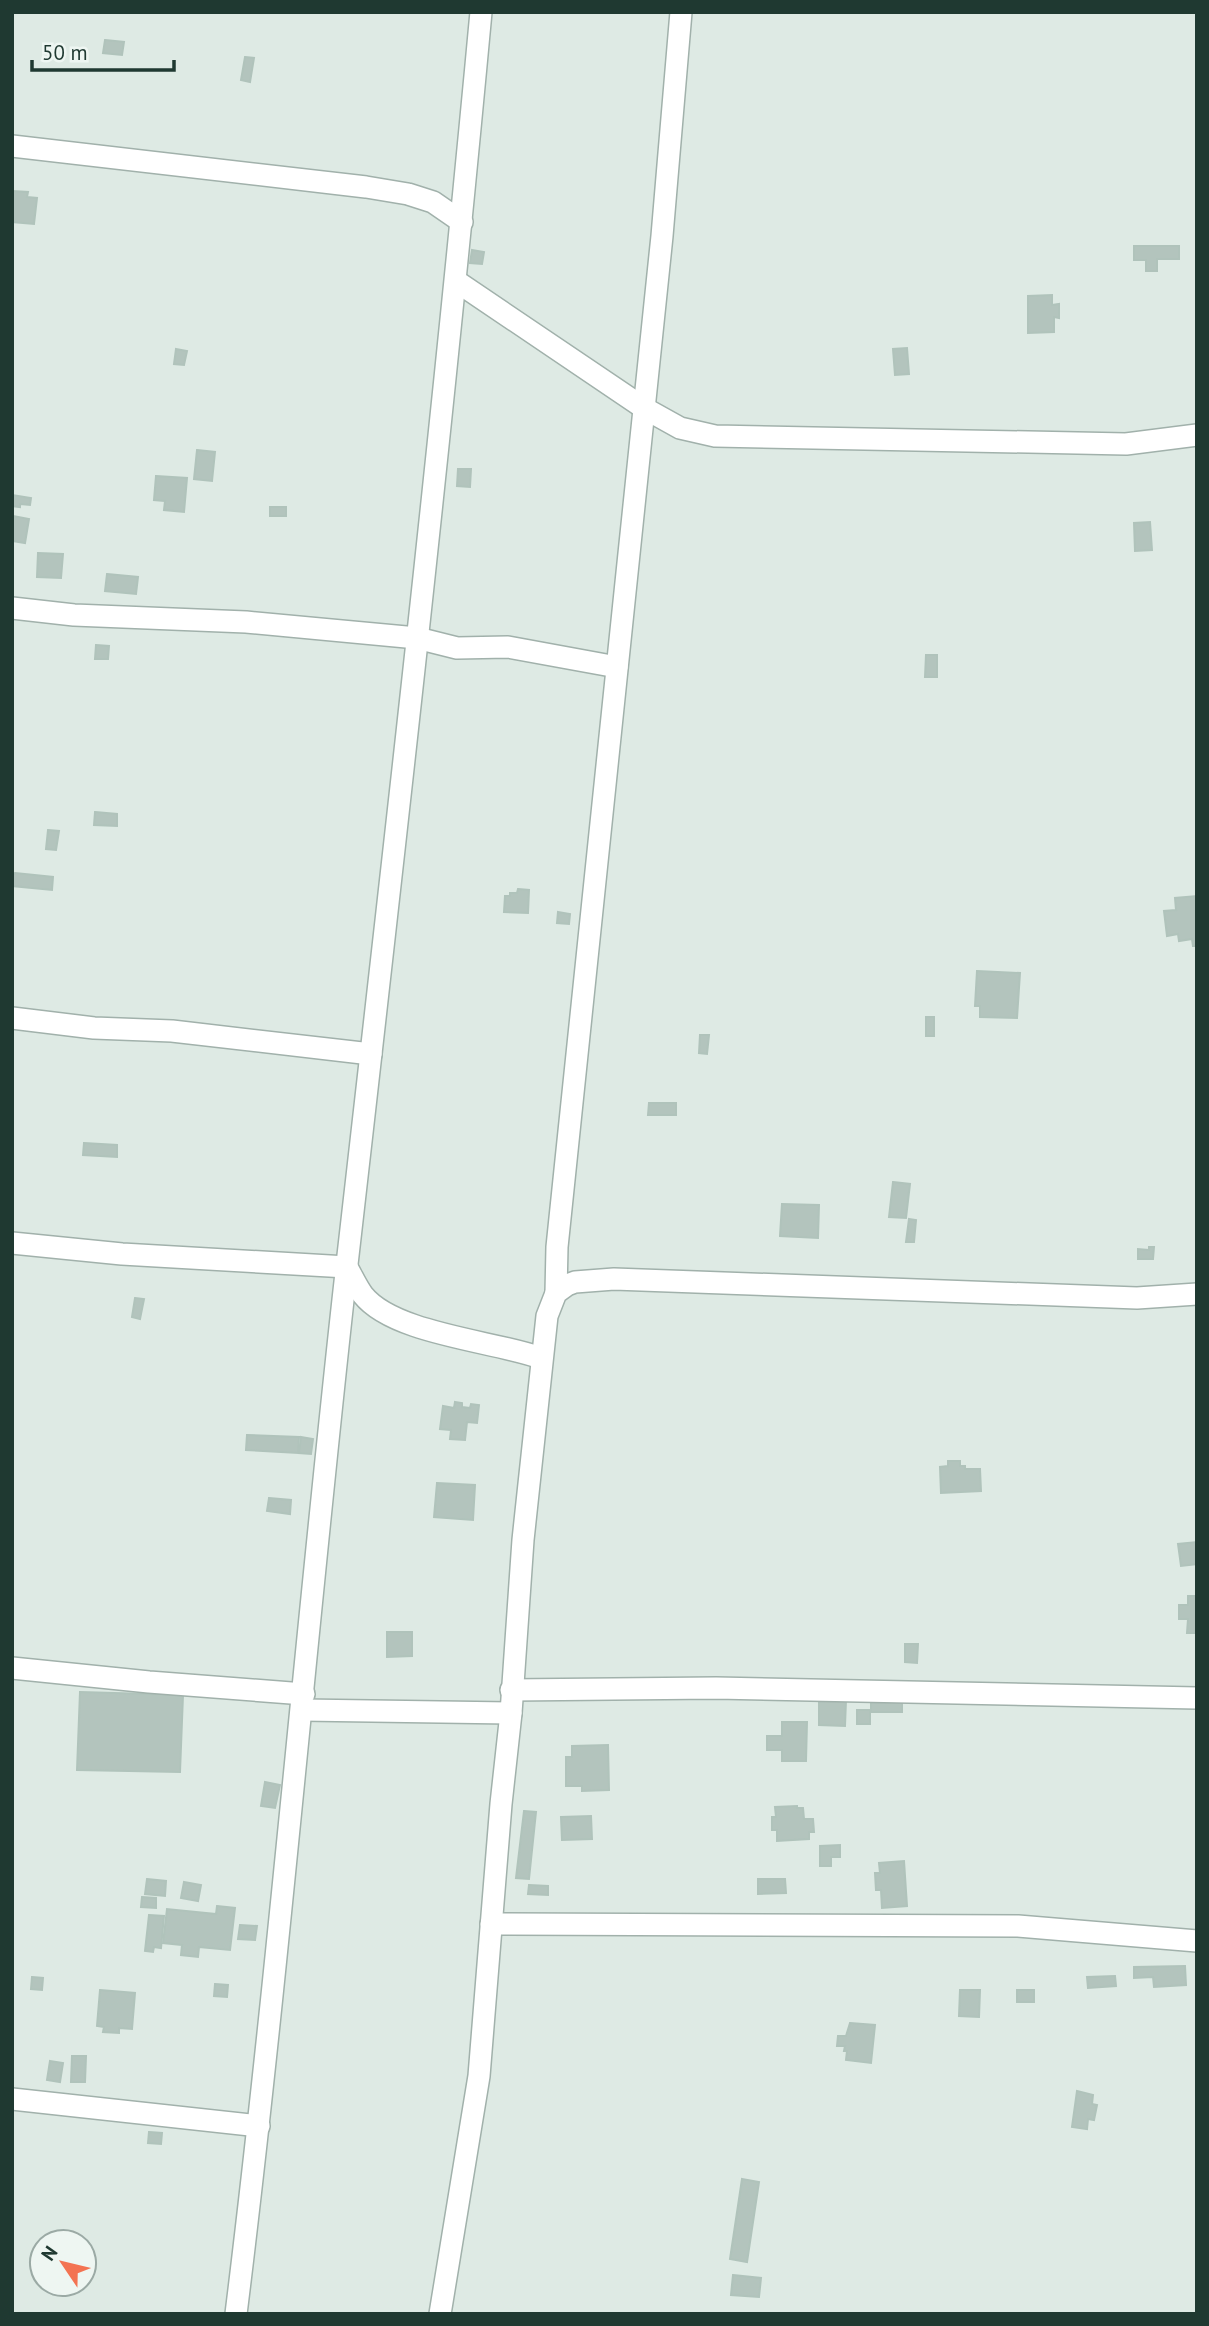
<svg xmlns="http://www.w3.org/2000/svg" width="1209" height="2326" viewBox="0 0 1209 2326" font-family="'PT Sans',sans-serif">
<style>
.building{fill:#b3c4bd;stroke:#b0c3bb;stroke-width:2}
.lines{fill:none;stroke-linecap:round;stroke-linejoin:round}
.minor-casing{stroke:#a1b1ab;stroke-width:24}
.minor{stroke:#fff;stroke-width:21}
</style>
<rect width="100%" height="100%" fill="#deeae4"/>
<g class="building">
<path d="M105,40L124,42L122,55L103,53Z"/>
<path d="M245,57L254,58L250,82L241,80Z"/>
<path d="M12,191L28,192L27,197L37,198L34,224L12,222Z"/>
<path d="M1134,246H1179V259H1157V271H1146V260H1134Z"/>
<path d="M472,250L484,252L482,264L470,263Z"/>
<path d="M1052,295V305L1059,304V318L1054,317V332L1028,333V296Z"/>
<path d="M907,348L909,374L895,375L893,349Z"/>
<path d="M176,349L187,351L184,365L174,364Z"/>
<path d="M197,450L215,452L212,481L194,479Z"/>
<path d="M458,469H471L470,487L457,486Z"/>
<path d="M156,476L187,478L184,512L164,510L165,501L154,500Z"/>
<path d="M12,495L31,498L30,505L20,504V507L12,506Z"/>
<rect x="270" y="507" width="16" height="9"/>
<path d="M13,516L29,519L25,543L12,541Z"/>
<path d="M1150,522L1152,550L1135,551L1134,523Z"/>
<path d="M38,553L63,554L61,578L37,577Z"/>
<path d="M107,574L138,577L136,594L105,591Z"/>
<path d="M96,645L109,646L108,659H95Z"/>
<path d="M926,655H937V677H925Z"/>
<path d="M95,812L117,814V826L94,825Z"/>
<path d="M48,830L59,831L56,850L46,849Z"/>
<path d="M15,873L53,877L52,890L12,886V876Z"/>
<path d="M518,889L529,890L528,913L504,912L505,896H510V893H517Z"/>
<path d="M1197,896V946H1193L1192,939L1179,941L1178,934L1167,936L1164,911L1176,910L1175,898Z"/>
<path d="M558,912L570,914L569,924L557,923Z"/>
<path d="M977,971L1020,973L1017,1018L980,1017V1006H975Z"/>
<rect x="926" y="1017" width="8" height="19"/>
<path d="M700,1035H709L707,1054L699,1053Z"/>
<path d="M649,1103H676V1115H648Z"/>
<path d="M84,1143L117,1145V1157L83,1155Z"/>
<path d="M893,1182L910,1184L906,1218L889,1217Z"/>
<path d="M782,1204L819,1205L818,1238L780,1236Z"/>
<path d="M909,1219L916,1220L914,1242H906Z"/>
<path d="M1149,1247H1154L1153,1259H1138V1249L1149,1250Z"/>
<path d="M135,1298L144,1299L140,1319L132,1317Z"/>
<path d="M455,1402L462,1403V1407L470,1408L471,1404L479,1405L477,1423L467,1422L465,1440L450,1439L451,1430L440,1429L443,1406L454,1408Z"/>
<path d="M247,1435L299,1437L298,1453L246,1450Z"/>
<path d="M301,1437L313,1439L311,1454L299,1453Z"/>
<path d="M948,1461H960V1466H965V1469H980L981,1491L941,1493L940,1467L948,1466Z"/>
<path d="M437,1483L475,1485L473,1520L434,1517Z"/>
<path d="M269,1498L291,1500L290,1514L267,1511Z"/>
<path d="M1197,1542V1564L1181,1566L1178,1544Z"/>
<path d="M1188,1596H1197V1633H1187L1188,1619H1179V1605H1188Z"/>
<path d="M387,1632H412V1656L387,1657Z"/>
<path d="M905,1644H918L917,1663L905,1662Z"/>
<path d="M80,1692L183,1695L180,1772L77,1770Z"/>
<path d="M819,1700H846L845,1726L819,1725Z"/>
<path d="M902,1700V1712H871V1701Z"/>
<rect x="857" y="1710" width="13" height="14"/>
<path d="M782,1722H807L806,1761H782V1750H767V1736H782Z"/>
<path d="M608,1745L609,1790L582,1791V1786H566V1757H572V1746Z"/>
<path d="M265,1782L280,1785L275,1808L261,1806Z"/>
<path d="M797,1806V1808H803L804,1819H813L814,1832H809V1839L777,1841V1830H772V1817H776L775,1807Z"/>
<path d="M524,1811L536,1812L529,1879L516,1878Z"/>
<path d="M591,1816L592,1839L562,1840L561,1817Z"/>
<path d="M840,1845V1857H831V1866H820V1846Z"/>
<path d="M904,1861L907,1906L882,1908L881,1890H876L875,1873H880L879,1863Z"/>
<path d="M147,1879L166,1881L165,1896L145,1894Z"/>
<path d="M758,1879H785L786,1893L758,1894Z"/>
<path d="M184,1882L201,1885L198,1901L181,1898Z"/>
<path d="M529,1885L548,1886V1895L528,1894Z"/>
<path d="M142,1897L156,1898V1908L141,1907Z"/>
<path d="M217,1906L235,1908L230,1950L199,1947L198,1957L181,1955L182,1945L163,1943L167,1909L216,1914Z"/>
<path d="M149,1915L164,1916L161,1948L154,1947L153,1952L145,1951Z"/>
<path d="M240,1925L257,1926L255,1940L238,1939Z"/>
<path d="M1185,1966L1186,1985L1154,1987L1153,1977L1134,1978V1967Z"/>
<path d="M1115,1976L1116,1986L1088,1988L1087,1977Z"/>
<path d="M32,1977L43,1978L42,1990L31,1989Z"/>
<path d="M215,1984L228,1985L227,1997L214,1996Z"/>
<path d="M100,1990L135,1993L132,2029L119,2028V2033L103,2032L104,2027L97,2026Z"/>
<path d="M960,1990H980L979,2017L959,2016Z"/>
<rect x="1017" y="1990" width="17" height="12"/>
<path d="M850,2023L875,2025L871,2063L846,2060L847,2051H844L845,2046H837L838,2036H846Z"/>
<path d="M72,2056H86L85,2082H71Z"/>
<path d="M50,2061L63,2063L60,2082L47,2080Z"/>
<path d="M1077,2091L1093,2095L1092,2104L1097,2105L1094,2120L1088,2119L1087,2129L1072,2127Z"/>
<path d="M149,2132L162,2133L161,2144L148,2143Z"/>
<path d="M742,2179L759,2182L747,2262L730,2259Z"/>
<path d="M733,2275L761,2278L759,2297L731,2295Z"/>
</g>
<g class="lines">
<defs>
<g id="minor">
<path d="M12,146L366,187L408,194L433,202L462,222"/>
<path d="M456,281L644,408L680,428L715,436L1126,444L1197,435"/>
<path d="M12,608L74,615L246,622L417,638L457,648L508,647L617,667"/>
<path d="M12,1018L94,1028L172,1031L371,1054"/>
<path d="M12,1243L122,1254L347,1267C352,1276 357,1287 363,1295C394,1334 494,1341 541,1358"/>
<path d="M556,1293L557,1247L662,236L681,12"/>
<path d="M12,1668L149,1682L304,1694"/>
<path d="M511,1690L716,1688L1197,1698"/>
<path d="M302,1710L511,1713"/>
<path d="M491,1924L1018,1926L1197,1941"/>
<path d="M12,2099L259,2126"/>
<path d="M236,2314C279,1967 307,1620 346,1273C394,853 442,433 481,12"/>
<path d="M440,2314L479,2076L501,1804L511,1713L523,1540L547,1316L556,1293L567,1285L575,1282L614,1279L1137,1298L1197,1294"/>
</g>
</defs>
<use href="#minor" class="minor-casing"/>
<use href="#minor" class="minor"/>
</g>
<rect width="1209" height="2326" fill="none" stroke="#1f3931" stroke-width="28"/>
<g transform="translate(63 2263) rotate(305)"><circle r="33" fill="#eef6f2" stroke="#9baaa5" stroke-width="2"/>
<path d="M0-5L12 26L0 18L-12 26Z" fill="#f37352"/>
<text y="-10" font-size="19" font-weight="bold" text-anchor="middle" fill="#1f3931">N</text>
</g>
<path d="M32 60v10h142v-10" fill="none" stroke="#1f3931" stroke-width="3.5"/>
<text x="42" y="60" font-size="21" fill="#1f3931" stroke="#eef6f2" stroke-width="5" paint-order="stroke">50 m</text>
</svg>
